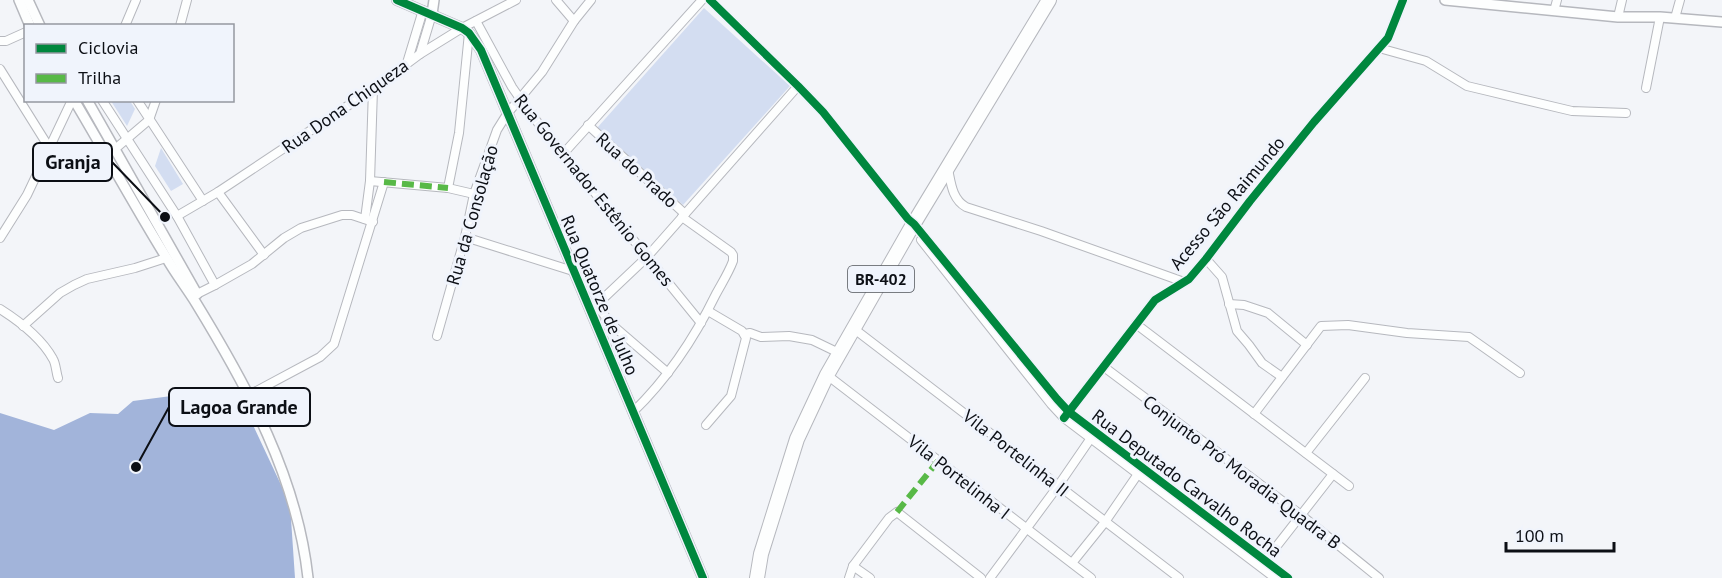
<svg xmlns="http://www.w3.org/2000/svg" width="1722" height="578" viewBox="0 0 1722 578" font-family="'PT Sans',sans-serif">
<style>
.green{fill:#d3ddf1}
.water{fill:#a2b4da}
.lines{fill:none;stroke-linecap:round;stroke-linejoin:round}
.minor-casing{stroke:#b6b8be;stroke-width:10}
.tertiary-casing{stroke:#b6b8be;stroke-width:12}
.trunk-casing{stroke:#b6b8be;stroke-width:16}
.minor{stroke:#fdfefe;stroke-width:8}
.tertiary{stroke:#fdfefe;stroke-width:9}
.trunk{stroke:#fdfefe;stroke-width:14}
.quiet{stroke:#58b947;stroke-width:6;stroke-dasharray:12 6;stroke-linecap:butt}
.cycleway-casing{stroke:#f0f4fc;stroke-width:11}
.cycleway{stroke:#00873e;stroke-width:8}
.labels{text-anchor:middle;dominant-baseline:central;stroke-width:6;stroke-linejoin:round;paint-order:stroke}
.shield{fill:#f0f4fc;stroke:#50545a;stroke-width:1.5}
.shield-label{font-size:16px;font-weight:bold;fill:#0c0f15}
.street-label{font-size:18px;fill:#0c0f15;stroke:#f0f4fc}
.leader{fill:none;stroke:#0c0f15;stroke-width:2}
.callout-dot{fill:#0c0f15;stroke:#f0f4fc;stroke-width:2}
.callout{fill:#f0f4fc;stroke:#0c0f15;stroke-width:2}
.callout-label{font-size:20px;text-anchor:middle;font-weight:bold;fill:#0c0f15}
</style>
<rect width="100%" height="100%" fill="#f3f5f9"/>
<g class="green">
<path d="M704,8L790,86L683,205L597,128Z"/>
<path d="M111,101H130L135,109L127,126Z"/>
<path d="M161,148L183,184L171,191L155,166Z"/>
</g>
<path class="water" d="M210,391L228,399L239,417L253,425L290,504L295,578H0V413L54,430L90,413L118,414L133,401Z"/>
<g class="lines">
<defs>
<g id="minor">
<path d="M556,0L574,21"/>
<path d="M710,0L798,86L823,112L908,219L914,224L1057,399L1069,412L1288,578"/>
<path d="M1554,11L1557,0"/>
<path d="M1618,17L1622,0"/>
<path d="M1675,18L1680,0"/>
<path d="M476,21L512,87L530,113L701,323"/>
<path d="M125,26L136,0"/>
<path d="M180,26L187,0"/>
<path d="M0,41H6L26,32"/>
<path d="M1379,48L1426,61L1467,86L1572,111L1626,113"/>
<path d="M420,54L432,14"/>
<path d="M407,63L423,10"/>
<path d="M0,69L50,149"/>
<path d="M1646,88L1660,17"/>
<path d="M102,100L177,216L215,285"/>
<path d="M137,100L203,201"/>
<path d="M588,125L685,214"/>
<path d="M115,149L149,120L156,100"/>
<path d="M563,154L702,0"/>
<path d="M948,169C951,183 952,199 966,207L1041,231L1184,282"/>
<path d="M370,181L448,188L474,194"/>
<path d="M448,188L459,133L469,33"/>
<path d="M218,192L264,255"/>
<path d="M177,216L218,192L373,89L420,54L462,28L516,0"/>
<path d="M365,219L370,181L373,89"/>
<path d="M465,237L573,271"/>
<path d="M0,238L27,195L72,100"/>
<path d="M921,240L1051,404L1064,418L1275,578"/>
<path d="M1206,259L1222,277L1237,331L1249,345L1262,363L1282,377"/>
<path d="M197,294L215,285L252,264L284,238L301,228L342,215H352L373,222"/>
<path d="M1229,304L1244,305L1268,313L1307,345"/>
<path d="M597,305L610,323L668,373"/>
<path d="M0,309C19,321 42,339 53,359C56,364 56,372 58,378"/>
<path d="M590,311L647,257L798,86"/>
<path d="M1136,324L1349,486"/>
<path d="M23,326L60,293L74,285L87,279L135,268L166,258"/>
<path d="M853,328L1179,578"/>
<path d="M745,334L750,333L761,337L789,336L812,340L839,353"/>
<path d="M437,336L465,237L474,194L497,130L507,114L542,72L574,21L591,0"/>
<path d="M1104,367L1301,515L1379,578"/>
<path d="M827,375L1091,578"/>
<path d="M249,395L320,357L334,344L384,182"/>
<path d="M633,412C667,379 695,337 716,294C722,283 729,272 733,261V255L731,252L682,217"/>
<path d="M1254,414L1321,326L1348,325L1407,333L1469,337L1520,373"/>
<path d="M1064,418L1155,300L1189,279L1206,259L1250,201L1314,122L1388,38L1403,0"/>
<path d="M706,425L731,396L746,338L742,331L708,311"/>
<path d="M1306,453L1365,378"/>
<path d="M1072,563L1105,522L1140,471"/>
<path d="M1262,565L1333,474"/>
<path d="M853,566L870,578"/>
<path d="M849,578L853,566L889,518L897,512L981,578"/>
<path d="M990,578L1058,486L1093,435"/>
</g>
<g id="tertiary">
<path d="M19,0L30,26"/>
<path d="M28,0L40,26"/>
<path d="M397,0L462,28L469,33L481,50L703,578"/>
<path d="M1445,0L1618,17H1660L1722,22"/>
<path d="M432,14L434,0"/>
<path d="M74,100C105,152 134,205 166,257C175,273 186,287 196,303C248,388 297,477 308,578"/>
<path d="M87,100L197,294"/>
</g>
<path id="trunk" d="M757,578L761,554L797,439L827,375L911,228L1049,0"/>
</defs>
<use href="#minor" class="minor-casing"/>
<use href="#tertiary" class="tertiary-casing"/>
<use href="#trunk" class="trunk-casing"/>
<use href="#minor" class="minor"/>
<use href="#tertiary" class="tertiary"/>
<use href="#trunk" class="trunk"/>
<g class="quiet">
<path d="M384,182L448,188"/>
<path d="M897,512L938,461"/>
</g>
<defs>
<g id="cycleway">
<path d="M397,0L462,28L469,33L481,50L703,578"/>
<path d="M710,0L798,86L823,112L908,219L914,224L1057,399L1069,412L1288,578"/>
<path d="M1064,418L1155,300L1189,279L1206,259L1250,201L1314,122L1388,38L1403,0"/>
</g>
</defs>
<use href="#cycleway" class="cycleway-casing"/>
<use href="#cycleway" class="cycleway"/>
</g>
<g class="labels">
<rect class="shield" x="848" y="266" width="66" height="26" rx="4.5"/>
<g class="shield-label">
<text x="881" y="279">BR-402</text>
</g>
<g class="street-label">
<text transform="translate(345 106) rotate(-35)">Rua Dona Chiqueza</text>
<text transform="translate(637 170) rotate(42)">Rua do Prado</text>
<text transform="translate(594 190) rotate(51)">Rua Governador Estênio Gomes</text>
<text transform="translate(1227 203) rotate(-50)">Acesso São Raimundo</text>
<text transform="translate(472 215) rotate(-74)">Rua da Consolação</text>
<text transform="translate(600 295) rotate(67)">Rua Quatorze de Julho</text>
<text transform="translate(1016 453) rotate(38)">Vila Portelinha II</text>
<text transform="translate(1242 472) rotate(37)">Conjunto Pró Moradia Quadra B</text>
<text transform="translate(959 477) rotate(38)">Vila Portelinha I</text>
<text transform="translate(1187 483) rotate(37)">Rua Deputado Carvalho Rocha</text>
</g>
</g>
<path class="leader" d="M165 217L112 162M136 467L169 407"/>
<g class="callout-dot">
<circle cx="165" cy="217" r="6"/>
<circle cx="136" cy="467" r="6"/>
</g>
<g class="callout">
<rect x="33" y="143" width="79" height="38" rx="6"/>
<rect x="169" y="388" width="141" height="38" rx="6"/>
</g>
<g class="callout-label">
<text x="73" y="169">Granja</text>
<text x="239" y="414">Lagoa Grande</text>
</g>
<rect x="24" y="24" width="210" height="78" fill="#f0f4fc" stroke="#9598a0" stroke-width="1.5"/>
<rect x="36" y="44" width="30" height="9" fill="#00873e" stroke="#9598a0" stroke-width="1.5"/>
<text x="78" y="54" font-size="18" fill="#0c0f15">Ciclovia</text>
<rect x="36" y="74" width="30" height="9" fill="#58b947" stroke="#9598a0" stroke-width="1.5"/>
<text x="78" y="84" font-size="18" fill="#0c0f15">Trilha</text>
<path d="M1506 542v9h108v-9" fill="none" stroke="#0c0f15" stroke-width="3"/>
<text x="1515" y="542" font-size="18" fill="#0c0f15" stroke="#f0f4fc" stroke-width="4.5" paint-order="stroke">100 m</text>
</svg>
